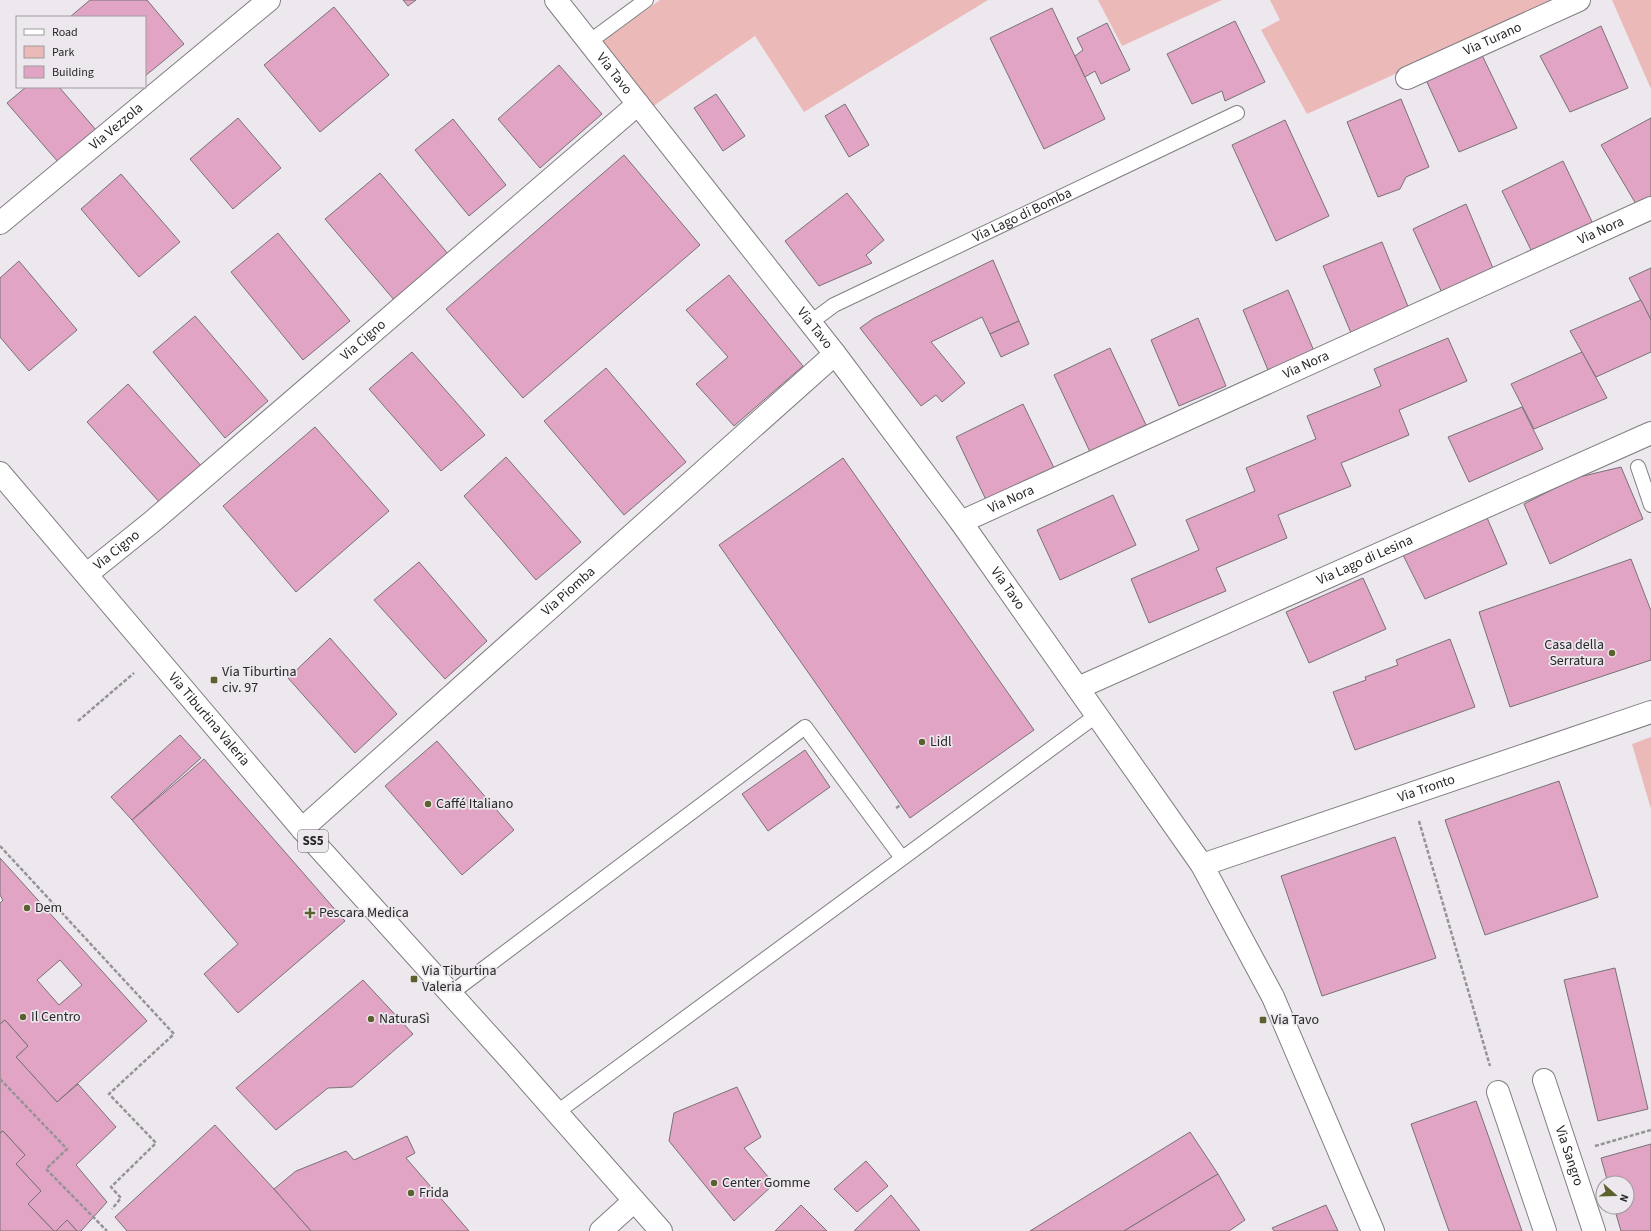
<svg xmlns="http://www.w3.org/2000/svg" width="1651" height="1231" viewBox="0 0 1651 1231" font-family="'Source Sans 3',sans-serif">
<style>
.green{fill:#ecb9b9}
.building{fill:#e2a4c4;stroke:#787275;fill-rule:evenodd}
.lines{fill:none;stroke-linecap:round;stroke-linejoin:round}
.lane-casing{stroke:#817e82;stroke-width:16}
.street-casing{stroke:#817e82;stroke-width:24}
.secondary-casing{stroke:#817e82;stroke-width:24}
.primary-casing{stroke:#817e82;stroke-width:24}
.path{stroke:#969397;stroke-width:2.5;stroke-dasharray:4 2;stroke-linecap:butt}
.lane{stroke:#fff;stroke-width:14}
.street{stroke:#fff;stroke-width:22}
.secondary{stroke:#fff;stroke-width:22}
.primary{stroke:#fff;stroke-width:22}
.poi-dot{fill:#5b602e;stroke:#ece8ed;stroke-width:1.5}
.labels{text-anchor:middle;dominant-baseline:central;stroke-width:3.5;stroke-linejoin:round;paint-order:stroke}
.shield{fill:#ece8ed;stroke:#646164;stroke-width:1}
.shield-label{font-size:13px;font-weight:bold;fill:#292729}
.street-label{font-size:14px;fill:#292729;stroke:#ece8ed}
.poi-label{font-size:14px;fill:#292729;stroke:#ece8ed;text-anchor:start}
</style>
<rect width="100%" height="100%" fill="#ece8ed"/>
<g class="green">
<path d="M660,0H988L804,112L755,36L652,107L600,43Z"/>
<path d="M1098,0H1222L1122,46Z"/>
<path d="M1270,0H1558L1307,114L1261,30L1280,20Z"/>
<path d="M1612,0H1651V89Z"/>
<path d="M1651,737V809L1632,744Z"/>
</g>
<g class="building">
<path d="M90,0H147L184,44L145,76V17H70Z"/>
<path d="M403,0H416L408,6Z"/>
<path d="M334,7L389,75L320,132L264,65Z"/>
<path d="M1052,8L1105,119L1044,149L990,38Z"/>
<path d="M1235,21L1265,82L1225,101L1222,91L1192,104L1167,54Z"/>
<path d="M1107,23L1130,70L1101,84L1095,71L1085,77L1075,56L1083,50L1077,38Z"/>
<path d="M1601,26L1628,88L1570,112L1540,56Z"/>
<path d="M1481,53L1517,128L1459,152L1426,80Z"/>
<path d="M559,65L602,114L540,168L498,119Z"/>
<path d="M26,87H59L96,130L59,163L7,103Z"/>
<path d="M716,94L745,136L723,151L694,108Z"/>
<path d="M1401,99L1429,167L1406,177L1400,189L1378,197L1347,122Z"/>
<path d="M845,104L869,145L849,157L825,116Z"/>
<path d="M238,118L281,168L233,209L190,159Z"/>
<path d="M1651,118V197L1636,204L1601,145Z"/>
<path d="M453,119L506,185L469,216L415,150Z"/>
<path d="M1285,120L1329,216L1276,241L1232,145Z"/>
<path d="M624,155L700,245L523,398L446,309Z"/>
<path d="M1563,161L1594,226L1534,256L1502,191Z"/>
<path d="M380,173L449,255L395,301L325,219Z"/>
<path d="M121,174L180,242L139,277L81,209Z"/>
<path d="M847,193L884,240L866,255L872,263L819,286L785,241Z"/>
<path d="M1466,204L1495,273L1443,295L1413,229Z"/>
<path d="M278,233L350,321L303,360L231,272Z"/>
<path d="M1382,242L1409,309L1351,333L1323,266Z"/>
<path d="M993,260L1019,321L990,334L982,317L931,342L965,383L942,402L936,395L921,406L860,328L874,318Z"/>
<path d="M19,261L77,330L29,371L0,337V278Z"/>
<path d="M1651,268V320L1629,278Z"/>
<path d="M729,275L803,366L734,426L696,384L728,357L686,310Z"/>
<path d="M1288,290L1314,351L1268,370L1243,310Z"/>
<path d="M1641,300L1651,320V352L1596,377L1570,331Z"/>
<path d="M195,316L268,401L225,438L153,352Z"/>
<path d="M1198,318L1226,386L1179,406L1151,340Z"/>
<path d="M1019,321L1029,344L1001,357L990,334Z"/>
<path d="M1448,338L1467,381L1399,410L1409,435L1341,463L1351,486L1278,515L1287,538L1216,568L1226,591L1149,623L1131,579L1199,550L1186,520L1255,491L1246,468L1316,439L1307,416L1381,386L1374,369Z"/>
<path d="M1110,348L1146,425L1090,452L1054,375Z"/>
<path d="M412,352L485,435L441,471L369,389Z"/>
<path d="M1582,352L1607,398L1534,429L1511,384Z"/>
<path d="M606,368L686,462L624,515L544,421Z"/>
<path d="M128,384L203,468L162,505L87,422Z"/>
<path d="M1023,404L1055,470L987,502L956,437Z"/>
<path d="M1522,407L1543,449L1469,482L1448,437Z"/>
<path d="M315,427L389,511L296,592L223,506Z"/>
<path d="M506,457L581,542L536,580L464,496Z"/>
<path d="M843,458L1034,730L910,818L719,545Z"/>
<path d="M1621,467L1643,519L1550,564L1524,504L1575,478Z"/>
<path d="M1113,495L1136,545L1060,580L1037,530Z"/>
<path d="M1485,513L1507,564L1425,599L1401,551Z"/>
<path d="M1631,559L1651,611V660L1510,707L1479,612Z"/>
<path d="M419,562L487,641L445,679L374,600Z"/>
<path d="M1363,578L1386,629L1309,663L1286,612Z"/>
<path d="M330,638L397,714L355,753L288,678Z"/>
<path d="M1450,639L1475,707L1355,750L1333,692L1366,680L1365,677L1398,665L1396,660Z"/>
<path d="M180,735L201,758L132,820L111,797Z"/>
<path d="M437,741L514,830L462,875L385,786Z"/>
<path d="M805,750L830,787L768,831L742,794Z"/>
<path d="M204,759L345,921L238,1013L204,974L238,944L132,820Z"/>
<path d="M1559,781L1598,897L1485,935L1445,820Z"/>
<path d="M1395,837L1436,958L1322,996L1281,876Z"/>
<path d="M0,858L147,1021L57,1102L16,1057L28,1046L5,1020L0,1024V903L3,900L0,895ZM60,960L82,985L59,1005L37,980Z"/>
<path d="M1615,968L1648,1109L1598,1121L1564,980Z"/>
<path d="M363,980L413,1034L352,1087L328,1088L276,1130L236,1088Z"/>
<path d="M5,1020L28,1046L16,1057L57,1102L78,1084L116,1127L76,1165L107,1202L81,1231H77L67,1220L56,1231H54L28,1204L41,1191L16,1164L25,1155L3,1131L0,1133V1024Z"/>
<path d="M737,1087L761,1137L744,1148L774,1184L734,1221L669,1141L674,1113Z"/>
<path d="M1476,1101L1522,1231H1449L1411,1124Z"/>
<path d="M215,1125L274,1189L311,1231H127L115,1217Z"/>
<path d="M3,1131L25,1155L16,1164L41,1191L28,1204L54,1231H0V1133Z"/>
<path d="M1190,1132L1218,1174L1124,1231H1030Z"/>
<path d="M407,1136L415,1153L406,1158L469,1231H311L274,1189L296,1171L346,1151L354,1160Z"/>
<path d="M1651,1144V1231H1621L1614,1207H1627V1183H1608L1601,1158Z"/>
<path d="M866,1161L888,1186L857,1212L834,1189Z"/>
<path d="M1218,1174L1245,1220L1229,1231H1124Z"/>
<path d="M891,1195L920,1231H854Z"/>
<path d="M801,1205L827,1231H775Z"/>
<path d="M1326,1205L1338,1231H1274L1272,1228Z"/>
<path d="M67,1220L77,1231H56Z"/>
</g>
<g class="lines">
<defs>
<g id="lane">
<path d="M589,42L646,0"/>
<path id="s1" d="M811,322L834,305L1237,113"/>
<path d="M1638,467L1651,505"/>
<path d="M450,994L805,727L902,858"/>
<path d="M556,1113L1097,715"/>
</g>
<g id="street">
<path id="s2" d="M556,0L835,354L961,522L1202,865L1273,997L1373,1231"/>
<path id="s3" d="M1407,78L1579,0"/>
<path id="s4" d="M0,223L269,0"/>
<path id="s5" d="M961,522L1651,208"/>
<path id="s6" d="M87,574L153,521L638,104"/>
<path id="s7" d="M1078,688L1651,433"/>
<path id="s8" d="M302,829L835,354"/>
<path id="s9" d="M1202,865L1651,712"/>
<path id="s10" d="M1544,1080L1594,1231"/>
<path d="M1498,1092L1545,1231"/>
</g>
<path id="secondary" d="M601,1231L634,1201"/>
<g id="primary">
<path id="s11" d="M0,473L302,829L515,1065L661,1231"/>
</g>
</defs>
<use href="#lane" class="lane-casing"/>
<use href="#street" class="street-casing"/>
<use href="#secondary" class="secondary-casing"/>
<use href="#primary" class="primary-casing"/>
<g class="path">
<path d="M78,721L134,673"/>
<path d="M896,808L901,805"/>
<path d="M1419,821L1490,1066"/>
<path d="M0,846L174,1034L109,1094L156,1143L111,1187L121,1198L112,1209"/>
<path d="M0,1079L67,1149L46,1169L107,1231"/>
<path d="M1595,1146L1651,1130"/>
</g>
<use href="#lane" class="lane"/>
<use href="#street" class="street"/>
<use href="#secondary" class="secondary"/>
<use href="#primary" class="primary"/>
</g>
<g class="poi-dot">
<circle cx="1612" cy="653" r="4"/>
<rect x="210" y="676" width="8" height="8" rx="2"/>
<circle cx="922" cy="742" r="4"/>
<circle cx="428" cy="804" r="4"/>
<circle cx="27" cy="908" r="4"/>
<path d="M308 907h4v4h4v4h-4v4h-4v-4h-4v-4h4z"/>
<rect x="410" y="975" width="8" height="8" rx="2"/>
<circle cx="23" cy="1017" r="4"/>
<circle cx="371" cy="1019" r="4"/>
<rect x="1259" y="1016" width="8" height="8" rx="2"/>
<circle cx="714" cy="1183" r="4"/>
<circle cx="411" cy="1193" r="4"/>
</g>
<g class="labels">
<rect class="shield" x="298" y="830" width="30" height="22" rx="3"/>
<g class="shield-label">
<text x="313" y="841">SS5</text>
</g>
<g class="street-label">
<text stroke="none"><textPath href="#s3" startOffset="94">Via Turano</textPath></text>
<text stroke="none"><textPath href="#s2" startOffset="94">Via Tavo</textPath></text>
<text stroke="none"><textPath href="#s4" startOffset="151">Via Vezzola</textPath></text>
<text stroke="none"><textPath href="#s1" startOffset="237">Via Lago di Bomba</textPath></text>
<text stroke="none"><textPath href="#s5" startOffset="703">Via Nora</textPath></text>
<text stroke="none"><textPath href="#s2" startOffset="418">Via Tavo</textPath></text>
<text stroke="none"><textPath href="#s6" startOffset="362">Via Cigno</textPath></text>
<text stroke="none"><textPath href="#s5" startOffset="379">Via Nora</textPath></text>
<text stroke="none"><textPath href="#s5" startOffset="55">Via Nora</textPath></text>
<text stroke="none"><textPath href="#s6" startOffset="38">Via Cigno</textPath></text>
<text stroke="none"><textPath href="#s7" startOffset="314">Via Lago di Lesina</textPath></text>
<text stroke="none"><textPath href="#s2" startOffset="742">Via Tavo</textPath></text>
<text stroke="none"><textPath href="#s8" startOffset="357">Via Piomba</textPath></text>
<text stroke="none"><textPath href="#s11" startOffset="323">Via Tiburtina Valeria</textPath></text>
<text stroke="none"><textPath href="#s9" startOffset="237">Via Tronto</textPath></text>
<text stroke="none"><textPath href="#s10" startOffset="80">Via Sangro</textPath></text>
</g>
<g class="poi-label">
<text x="1604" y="645" text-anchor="end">Casa della<tspan x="1604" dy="16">Serratura</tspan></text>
<text x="222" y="672">Via Tiburtina<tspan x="222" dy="16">civ. 97</tspan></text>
<text x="930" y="742">Lidl</text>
<text x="436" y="804">Caffé Italiano</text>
<text x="35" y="908">Dem</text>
<text x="319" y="913">Pescara Medica</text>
<text x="422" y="971">Via Tiburtina<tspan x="422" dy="16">Valeria</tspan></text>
<text x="31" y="1017">Il Centro</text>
<text x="379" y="1019">NaturaSì</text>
<text x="1271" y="1020">Via Tavo</text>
<text x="722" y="1183">Center Gomme</text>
<text x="419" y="1193">Frida</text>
</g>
</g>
<rect x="16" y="16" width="130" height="72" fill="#ece8ed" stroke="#9e9b9f"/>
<rect x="24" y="29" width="20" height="6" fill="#ffffff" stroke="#9e9b9f"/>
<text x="52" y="36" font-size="12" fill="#292729">Road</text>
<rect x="24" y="46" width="20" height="12" fill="#ecb9b9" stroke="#9e9b9f"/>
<text x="52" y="56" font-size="12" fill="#292729">Park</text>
<rect x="24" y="66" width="20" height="12" fill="#e2a4c4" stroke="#9e9b9f"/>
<text x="52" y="76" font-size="12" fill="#292729">Building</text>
<g transform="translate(1615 1195) rotate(110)"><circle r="19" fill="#ece8ed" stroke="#9e9b9f"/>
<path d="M0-3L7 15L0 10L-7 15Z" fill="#5b602e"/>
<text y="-6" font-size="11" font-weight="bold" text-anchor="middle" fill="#292729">N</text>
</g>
</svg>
